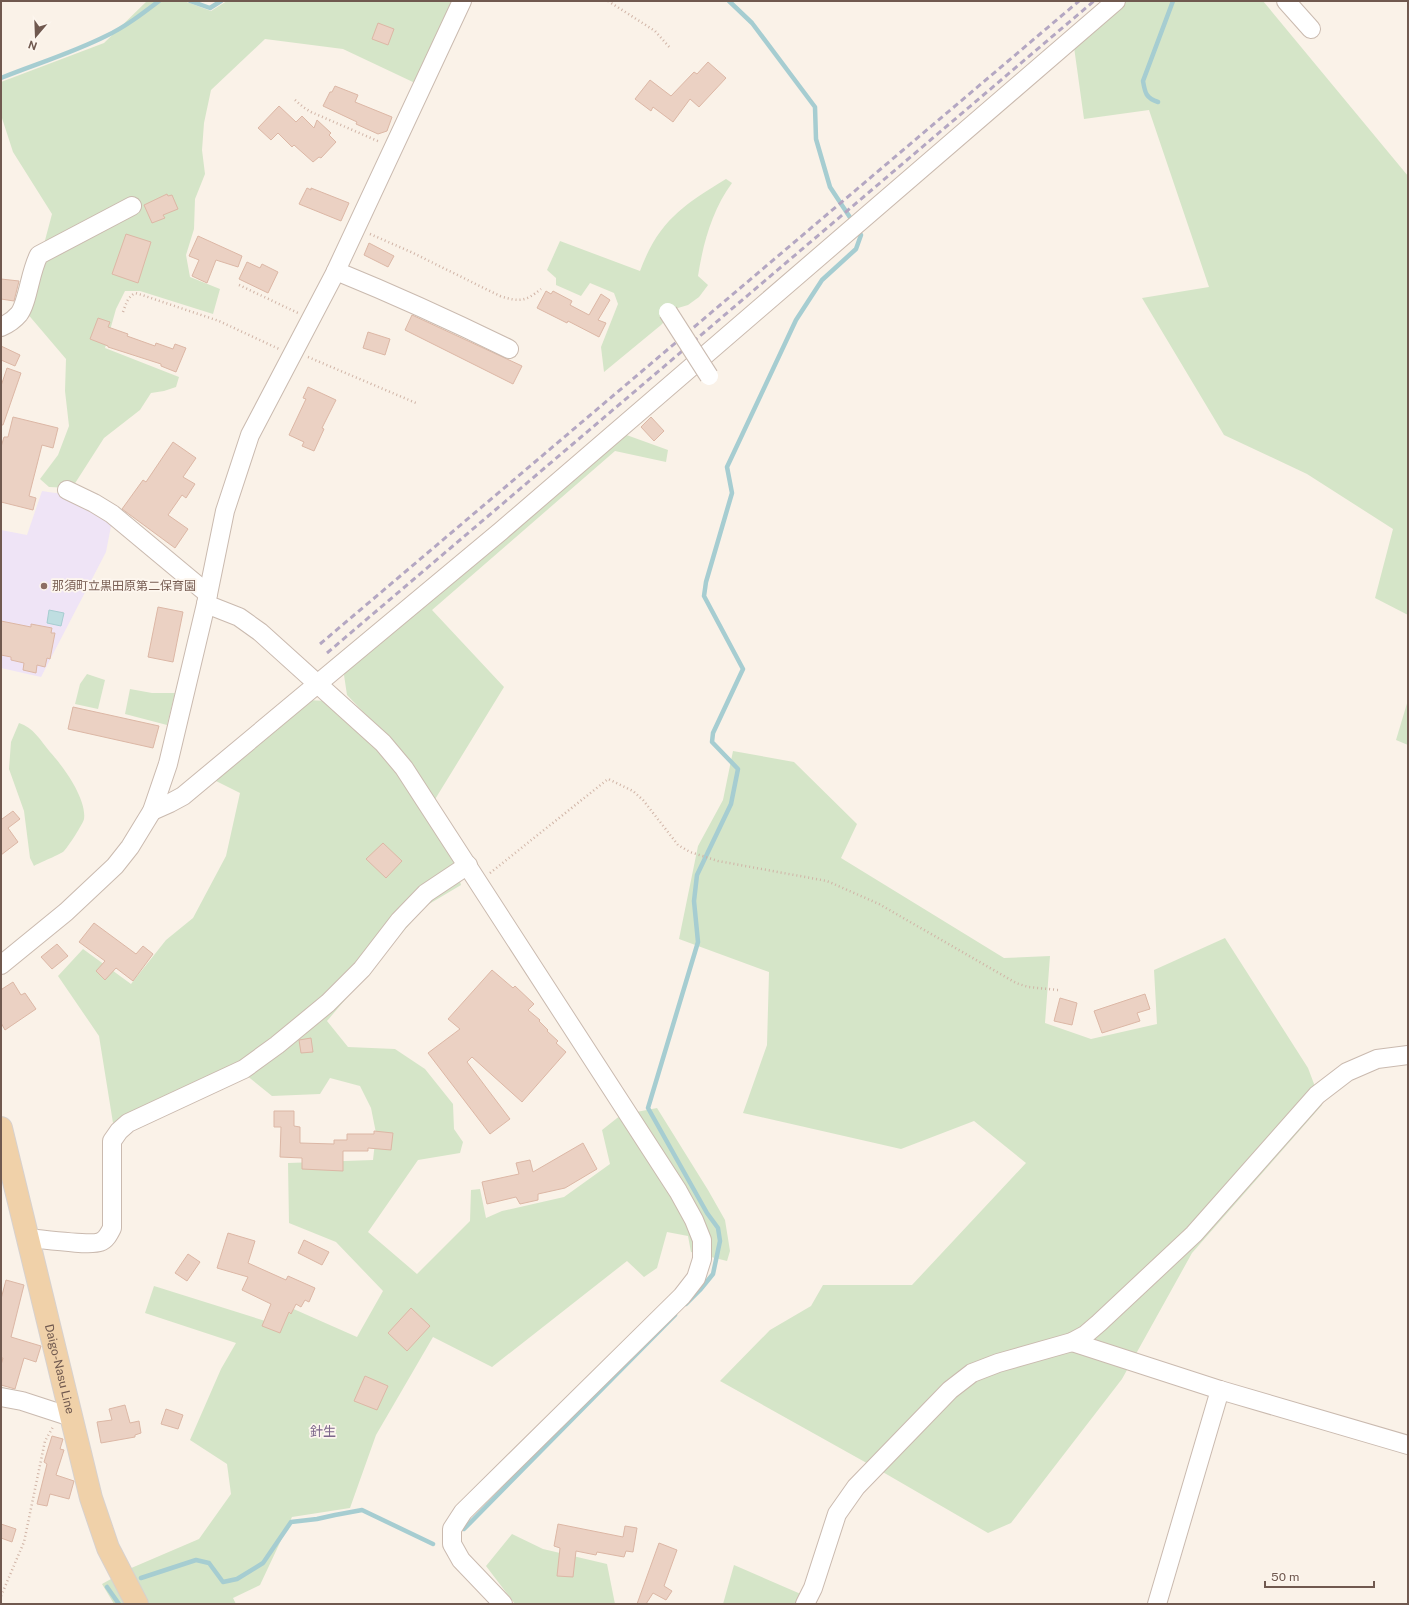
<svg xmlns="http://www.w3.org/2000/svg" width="1409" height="1605" viewBox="0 0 1409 1605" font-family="'Public Sans','Noto Sans JP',sans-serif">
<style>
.education{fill:#efe4f6}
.green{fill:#d5e5c8}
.water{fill:#bfdee1;stroke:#a6cdd1}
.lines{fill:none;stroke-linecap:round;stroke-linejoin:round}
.stream{stroke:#a6cdd1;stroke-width:4.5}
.building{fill:#ebd1c3;stroke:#dcb7a5}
.minor-casing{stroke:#cabaaf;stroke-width:20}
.major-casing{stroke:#d7d1ce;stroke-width:24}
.path{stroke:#d0b4a6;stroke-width:2.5;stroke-dasharray:1 3;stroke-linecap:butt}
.minor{stroke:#fff;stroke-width:18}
.major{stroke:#f0d1a9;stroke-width:22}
.rail{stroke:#b4a7c2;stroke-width:3;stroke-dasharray:6 4;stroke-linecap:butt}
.minor-bridge-casing{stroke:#cabaaf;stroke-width:20;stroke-linecap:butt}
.minor-bridge{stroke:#fff;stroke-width:18}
.education-dot{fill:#8d6e63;stroke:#fdf6ee;stroke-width:1.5}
.labels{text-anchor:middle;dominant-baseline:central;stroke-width:3.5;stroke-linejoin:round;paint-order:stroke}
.education-label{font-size:12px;fill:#785e54;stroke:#fdf6ee;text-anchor:start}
.street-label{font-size:12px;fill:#70594f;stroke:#fdf6ee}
.neighbourhood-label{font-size:13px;fill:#7d678c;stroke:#fdf6ee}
</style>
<rect width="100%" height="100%" fill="#faf2e8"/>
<path class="education" d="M42,491L62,494L112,521L106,552L41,677L1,668V530L27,535Z"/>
<g class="green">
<path d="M147,1H184L211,11L227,1H454L415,83L343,49L265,39L211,90L204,123L202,150L205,174L195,199L194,229L186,255L190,277L220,289L213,314L140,291H125L116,309L105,348L179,377L176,387L164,391L151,393L140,410L104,438L72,488L49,487L40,479L58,455L69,426L65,391L66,359L26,312L52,214L13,152L1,115V82L104,43Z"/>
<path d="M1125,1H1263L1408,176V615L1375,598L1393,529L1307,474L1224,435L1142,298L1209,287L1149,110L1084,119L1074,47Z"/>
<path d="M726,179L732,183C712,210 703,244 698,276L708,285L699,297L688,305L678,308L661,325L604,372L601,347L618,304L614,293L590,283L581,296L556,285V278L547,270L560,241L640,271C658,222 683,205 726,179Z"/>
<path d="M621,433L668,450L666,462L615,451L432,610L504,687L426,814L455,863L461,885L424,907L327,1021L348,1047L395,1049L425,1069L453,1104L454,1129L463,1142L460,1153L418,1160L368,1232L417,1274L470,1221L471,1190L480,1189L486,1218L502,1211L564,1197L610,1164L602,1130L621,1115L657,1108L708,1190L725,1220L730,1251L727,1261L691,1252L688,1236L667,1232L657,1268L644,1277L627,1261L492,1367L433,1337L376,1435L350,1508L292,1517L260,1585L233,1598L236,1604H114L102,1584L129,1569L199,1539L231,1494L227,1464L190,1440L221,1369L236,1343L145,1313L154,1286L275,1324L289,1307L357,1337L383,1291L336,1242L289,1223L288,1163L373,1160L376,1133L371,1108L360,1086L330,1078L320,1094L272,1096L236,1067L113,1123L99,1036L58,976L83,949L131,984L166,940L193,918L226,856L240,793L214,780L307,700L327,701L373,722L347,695L344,675L348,664Z"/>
<path d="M87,674L105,680L98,709L75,704L80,684Z"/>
<path d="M130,689L152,693H175L167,725L125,714Z"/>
<path d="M1408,700V745L1396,740Z"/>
<path d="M19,723C33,727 41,741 50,752C63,766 87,799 84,819C83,824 68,847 64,851C61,854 39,863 34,866L30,858L24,811L9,769L11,742Z"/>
<path d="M733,751L794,762L857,824L841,858L1004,958L1050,956L1045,1023L1091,1039L1157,1024L1154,970L1225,938L1308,1068L1322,1105L1192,1253L1122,1379L1011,1523L988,1533L881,1471L720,1381L770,1330L811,1306L823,1285H912L1026,1163L974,1121L901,1149L743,1113L767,1045L769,972L679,939L698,846L723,800Z"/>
<path d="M512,1534L543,1549L607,1564L615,1604H515L486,1566Z"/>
<path d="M734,1565L817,1601L815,1604H723Z"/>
</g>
<path class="water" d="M49,610L64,613L61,626L47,623Z"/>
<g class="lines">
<g class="stream">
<path d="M190,1L210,8L221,1"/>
<path d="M729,1L752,23L815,107L816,139L830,187L853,222"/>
<path d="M1,78C36,64 72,53 106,36C125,27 142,14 159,1"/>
<path d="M1158,102C1146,98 1145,93 1143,81L1173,1"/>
<path d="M686,1304L700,1290L713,1274L720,1241L718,1228L707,1213L648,1108L698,942L694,901L697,875L731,804L738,769L712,742L713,733L743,669L704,596L706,582L732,493L727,467L796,320L822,280L856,249L861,235L857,229"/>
<path d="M464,1529L675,1315"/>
<path d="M141,1578L196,1560L209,1563L223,1582L237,1579L263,1563L291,1522L317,1519L335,1515L362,1510L433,1544"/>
<path d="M107,1587L119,1604"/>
</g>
</g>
<g class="building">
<path d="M378,23L394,29L388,45L372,39Z"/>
<path d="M708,62L726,78L699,107L690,99L673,122L653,107L651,111L635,99L650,80L671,96L694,72L697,74Z"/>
<path d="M335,86L358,95L355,102L392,117L387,131L378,134L356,124L357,122L323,106L330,92H332Z"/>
<path d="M279,106L296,122L302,116L314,128L317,120L331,133L329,135L336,142L321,158L319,157L313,162L294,145L292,147L278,133L271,140L258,128Z"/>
<path d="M307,188L311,190V188L349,203L341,221L299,204Z"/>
<path d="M167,194L168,196L172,195L178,209L163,215L165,218L152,223L144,205Z"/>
<path d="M126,234L151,242L138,283L112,274Z"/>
<path d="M198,236L242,256L238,267L216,260L207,283L192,276L199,260L189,256Z"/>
<path d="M369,243L394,256L388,267L364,255Z"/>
<path d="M247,262L260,268L262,264L278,272L268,293L239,279Z"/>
<path d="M1,279L19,281L14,301L1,299Z"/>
<path d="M546,291L551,294L553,291L572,301L570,305L589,315L601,294L610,300L598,320L606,323L599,337L568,321L567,323L537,308Z"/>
<path d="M412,315L522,366L513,384L405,330Z"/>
<path d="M98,318L110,322L108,327L128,334L127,336L155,346L156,343L173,349L175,344L186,348L176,372L161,366V364L108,347V346L90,339Z"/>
<path d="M368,332L390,339L385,355L363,348Z"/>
<path d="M1,346L20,355L15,366L1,360Z"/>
<path d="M7,368L21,373L3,425H1V386Z"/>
<path d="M308,387L336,400L322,428L324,429L314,451L302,446L304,442L289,435L306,399L303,398Z"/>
<path d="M13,417L58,428L53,448L42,445L29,496L36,498L33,510L1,502V447L4,437H8Z"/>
<path d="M651,417L664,431L654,441L641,427Z"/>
<path d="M173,442L196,458L183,477L195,484L186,498L182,495L168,515L188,529L175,548L122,509L143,480L146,482Z"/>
<path d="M158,607L183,612L173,662L148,657Z"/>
<path d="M1,621L31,627V624L52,628L51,633H55L50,659L47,658L45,667L37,665L36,673L23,670L24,663L11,660V657L1,655Z"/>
<path d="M73,707L159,726L153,748L68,729Z"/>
<path d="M13,811L20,819L8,828L18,842L1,855V818L2,819Z"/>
<path d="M383,843L402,861L386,878L366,859Z"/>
<path d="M94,923L136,954L143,946L153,954L133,981L116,968L105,980L96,971L105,961L79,942Z"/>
<path d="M57,944L68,956L52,969L41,957Z"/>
<path d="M492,970L513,988L515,986L534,1004L528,1010L540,1020L539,1021L548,1030L547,1031L558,1041L556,1043L566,1052L522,1102L472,1057L467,1062L510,1119L490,1134L428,1053L460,1029L448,1019Z"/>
<path d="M13,982L21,995L25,993L36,1009L5,1030L1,1023V992L2,989Z"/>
<path d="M1145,994L1150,1009L1137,1013L1140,1021L1102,1033L1094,1011Z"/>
<path d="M1060,998L1077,1003L1072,1025L1054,1021Z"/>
<path d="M311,1038L313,1052L301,1053L299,1040Z"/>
<path d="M274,1111H294V1126L300,1127V1143L334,1144V1140H347V1134H374V1131L393,1133L391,1150L368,1148V1151H343V1171L302,1169V1158L280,1157L281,1127H274Z"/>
<path d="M583,1143L597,1169L565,1188L538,1194V1200L520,1204L516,1197L487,1204L482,1182L519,1174L516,1163L530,1160L533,1172Z"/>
<path d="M228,1233L255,1241L248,1263L286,1280L288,1276L315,1288L309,1302L305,1300L301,1307L296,1304L291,1314L289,1312L280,1333L262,1326L271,1304L242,1290L248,1277L217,1268Z"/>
<path d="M304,1240L329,1252L322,1265L298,1253Z"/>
<path d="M188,1254L200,1262L187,1281L175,1273Z"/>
<path d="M6,1280L24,1285L11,1337L41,1346L36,1362L24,1358L15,1389L1,1385V1365L3,1358H1V1299Z"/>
<path d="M411,1308L430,1326L407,1351L388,1333Z"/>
<path d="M365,1376L388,1386L377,1410L354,1401Z"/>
<path d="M125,1405L130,1423L139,1421L141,1433L135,1435V1437L101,1443L97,1422L112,1420L109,1409Z"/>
<path d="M166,1409L183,1415L178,1429L161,1424Z"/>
<path d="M52,1436L63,1439L60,1449L64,1450L56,1475L74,1481L69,1499L50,1494L47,1506L37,1504L47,1464L44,1462Z"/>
<path d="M1,1524L16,1529L12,1542L1,1538Z"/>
<path d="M558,1524L623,1537L625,1526L637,1528L633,1552L626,1551L624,1557L597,1552L596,1555L576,1551L573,1577L557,1576L560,1548L554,1546Z"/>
<path d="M659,1543L677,1550L664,1586L672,1591L666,1600L653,1593L646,1604H637Z"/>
</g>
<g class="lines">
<defs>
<g id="minor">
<path d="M1286,1L1311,29"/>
<path d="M336,271C395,295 452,321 509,349"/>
<path d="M1,327C8,324 14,320 19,314C28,302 30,271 39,255L132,206"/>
<path d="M67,490L94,503L112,514L208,594"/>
<path d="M206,604L239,617L260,632L383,743L404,768L678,1191L694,1220L702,1240V1259L696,1278L682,1296L463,1512L452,1529V1544L461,1560L503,1604"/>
<path d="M152,811L170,803L183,796L501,531L1116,1"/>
<path d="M1,965L66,912L115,866L130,847L152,811L168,764L206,604L225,511L250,435L334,275L462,1"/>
<path d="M28,1238C41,1239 90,1246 100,1242C106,1240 109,1234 112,1228V1141L119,1131L128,1123L244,1069L277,1045L328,1003L362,969L399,921L426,893L468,865"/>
<path d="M1072,1342L1220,1390L1408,1445"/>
<path d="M1,1397L22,1401L71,1417"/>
<path d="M805,1604L813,1588L837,1514L856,1487L950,1390L972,1373L998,1363L1072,1342L1085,1335L1099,1323L1194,1234L1317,1095L1347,1072L1377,1059L1408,1055"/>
<path d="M1157,1604L1220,1390"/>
</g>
<g id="major">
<path id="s1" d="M1,1128L91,1498L108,1548L137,1604"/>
</g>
</defs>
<use href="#minor" class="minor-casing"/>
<use href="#major" class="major-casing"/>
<g class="path">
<path d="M608,1L655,31L671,49"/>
<path d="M295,100L303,107L311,112L380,142"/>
<path d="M370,234L411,252L500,296C519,302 525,302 541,289"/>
<path d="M239,285L298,313"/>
<path d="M123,312C126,304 127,298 135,293L142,295L219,321L279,349"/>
<path d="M308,357L416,403"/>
<path d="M490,873L608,779L633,791L643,800L678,845L690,852L718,861L827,881L879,904L1016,983L1028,987L1058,990"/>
<path d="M1,1596L24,1542L45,1441L53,1427"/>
</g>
<use href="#minor" class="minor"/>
<use href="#major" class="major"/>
<g class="rail">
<path d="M320,644L1079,1"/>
<path d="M327,653L1094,1"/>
</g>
<defs>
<path id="minor-bridge" d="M668,312L709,376"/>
</defs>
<use href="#minor-bridge" class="minor-bridge-casing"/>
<use href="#minor-bridge" class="minor-bridge"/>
</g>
<circle class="education-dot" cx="44" cy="586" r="4"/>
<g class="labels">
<g class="education-label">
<text x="52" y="586">那須町立黒田原第二保育園</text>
</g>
<g class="street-label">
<text stroke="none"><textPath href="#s1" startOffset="248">Daigo-Nasu Line</textPath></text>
</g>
<g class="neighbourhood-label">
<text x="323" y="1431">針生</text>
</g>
</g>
<rect width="1409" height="1605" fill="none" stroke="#70594f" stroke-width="4"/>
<g transform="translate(36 36) rotate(199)" stroke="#fdf6ee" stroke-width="3" paint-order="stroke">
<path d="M0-3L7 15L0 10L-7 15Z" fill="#70594f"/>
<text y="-6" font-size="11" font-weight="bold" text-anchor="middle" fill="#70594f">N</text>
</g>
<path d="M1265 1581v6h109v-6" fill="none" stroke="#70594f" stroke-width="2"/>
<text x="1271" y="1581" font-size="12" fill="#70594f" stroke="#fdf6ee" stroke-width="3" paint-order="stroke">50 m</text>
</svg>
